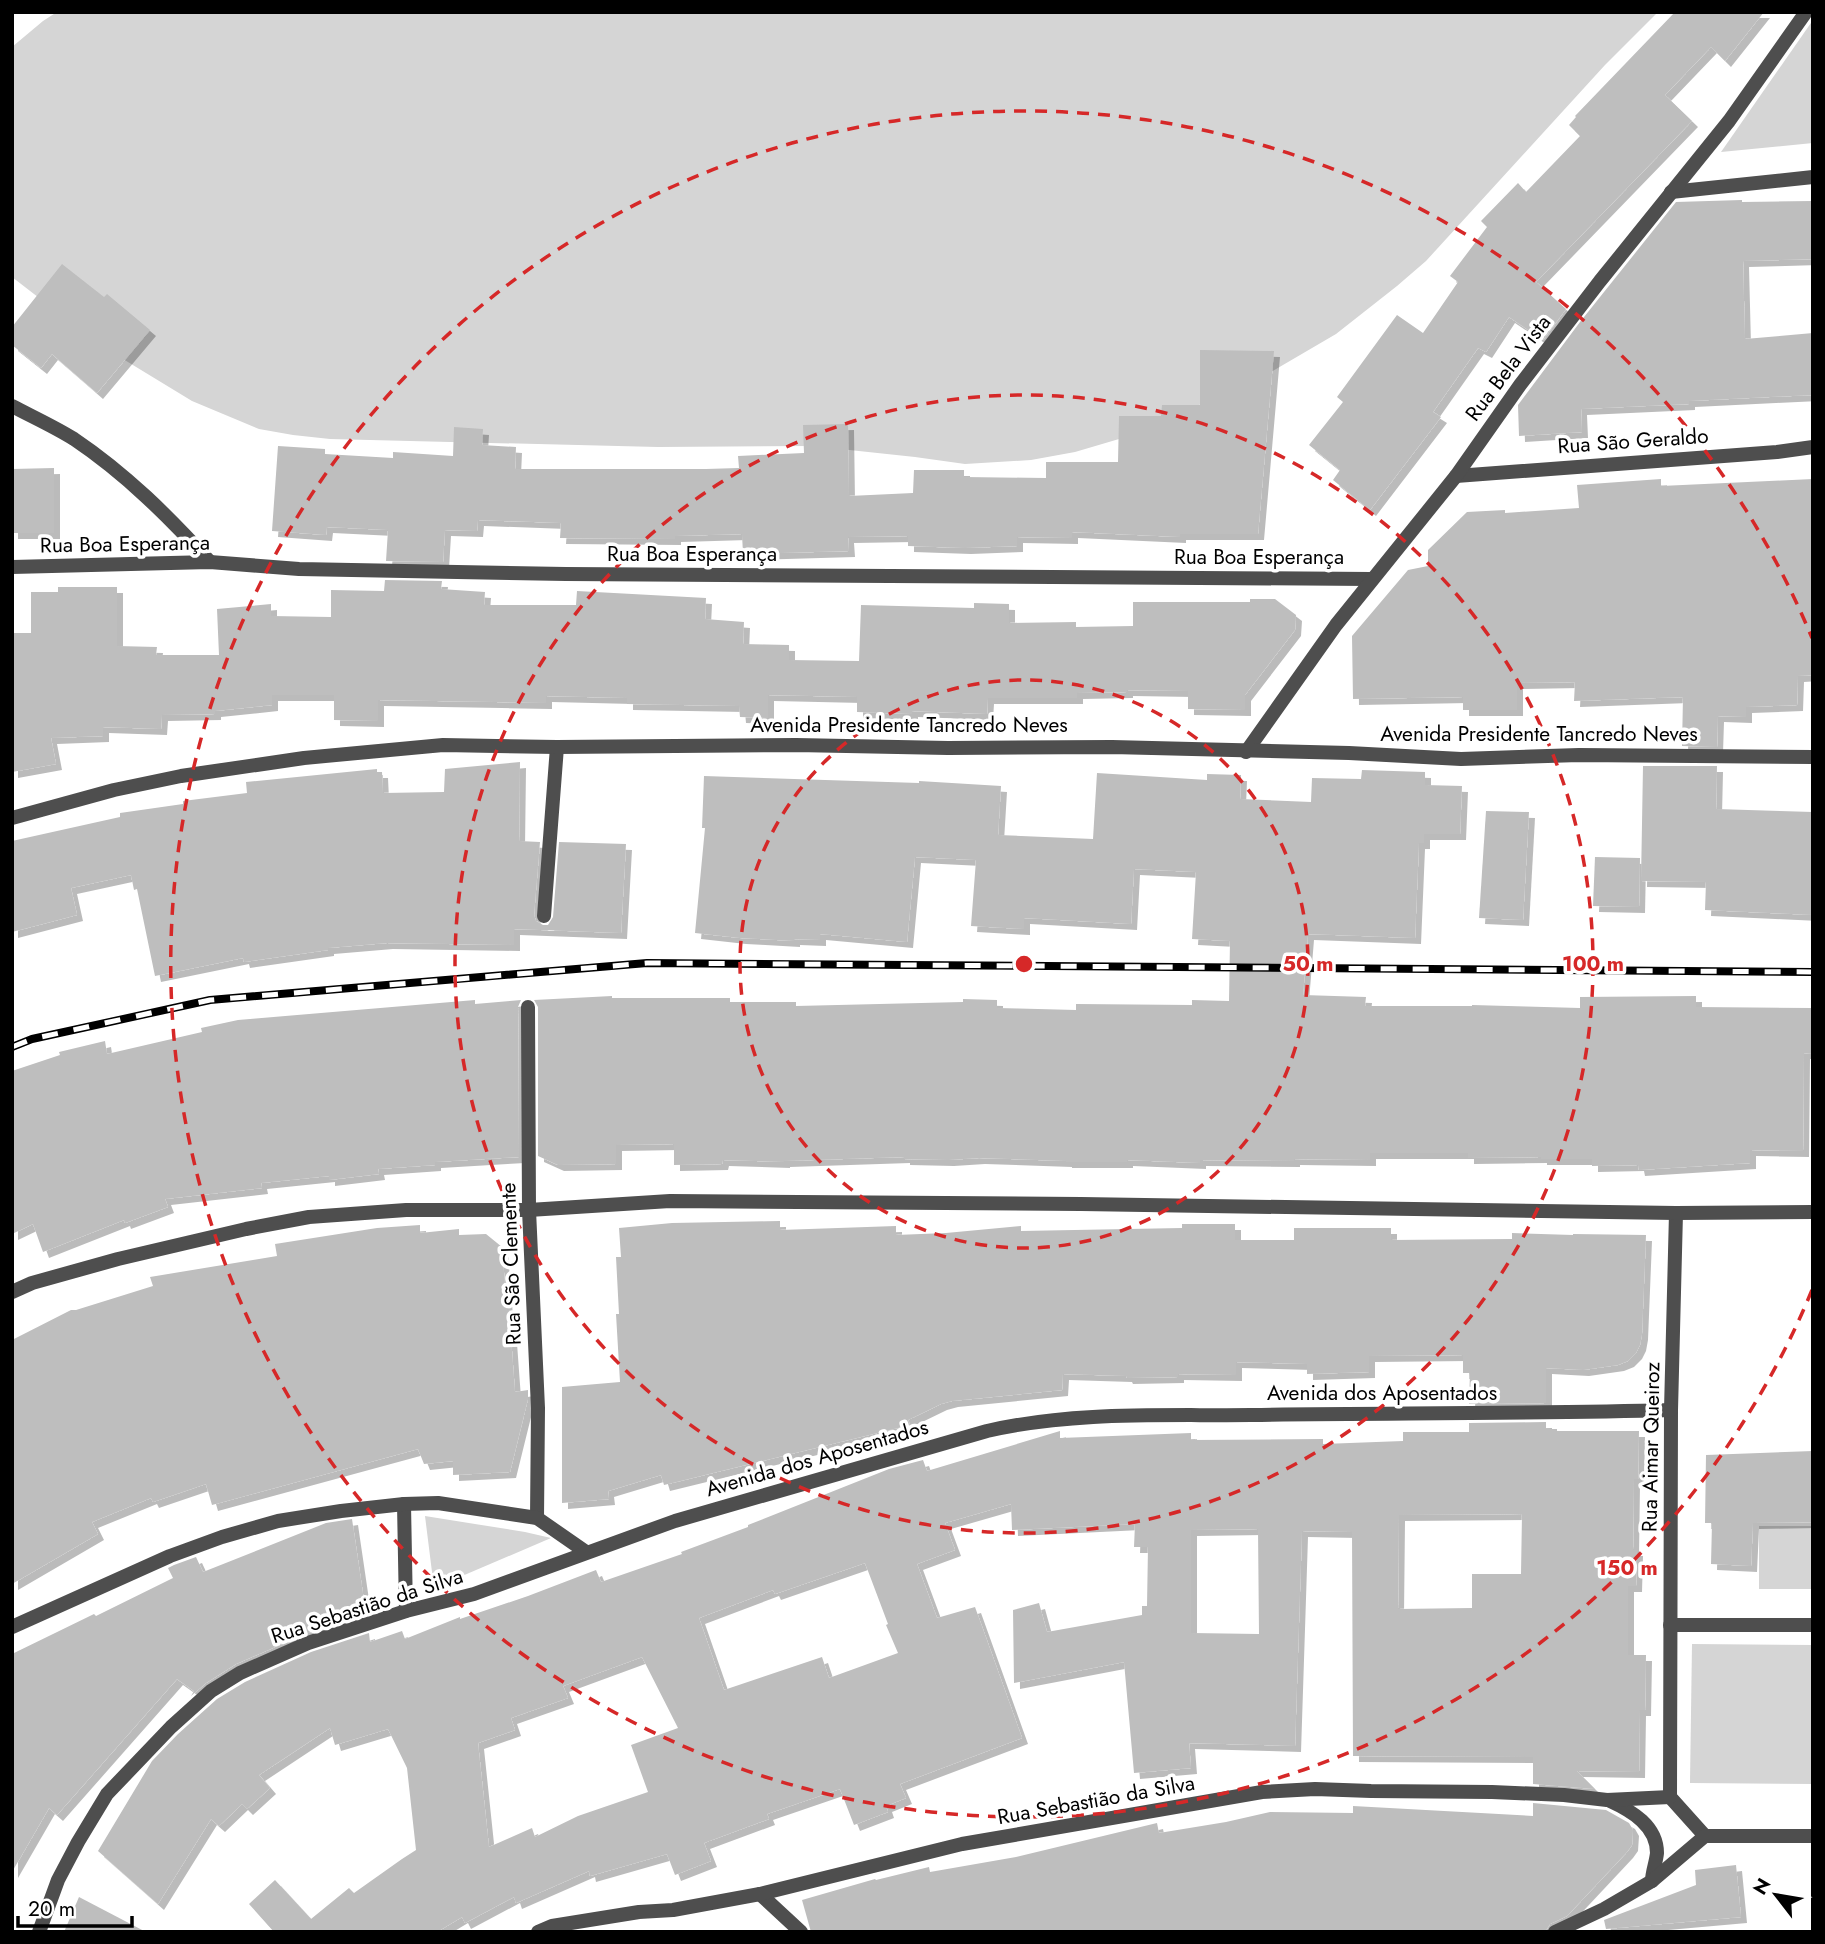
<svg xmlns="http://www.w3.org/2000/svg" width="1825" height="1944" viewBox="0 0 1825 1944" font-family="Jost,sans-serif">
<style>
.green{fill:#d5d5d5}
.building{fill:#bebebe;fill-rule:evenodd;filter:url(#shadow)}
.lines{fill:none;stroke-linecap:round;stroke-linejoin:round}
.minor{stroke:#4e4e4e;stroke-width:14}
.tertiary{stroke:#4e4e4e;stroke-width:14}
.rail-casing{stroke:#000;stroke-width:8}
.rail{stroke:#fff;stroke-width:5;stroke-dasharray:16;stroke-linecap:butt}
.ring{fill:none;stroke:#d62828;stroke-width:3.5;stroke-dasharray:12 9}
.labels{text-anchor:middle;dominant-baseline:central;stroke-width:7;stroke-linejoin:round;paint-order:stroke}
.street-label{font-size:21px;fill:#000;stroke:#fff}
.centre{fill:#d62828;stroke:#fff;stroke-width:3.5}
.ring-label{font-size:21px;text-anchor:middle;font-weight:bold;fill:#d62828;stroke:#fff;stroke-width:7;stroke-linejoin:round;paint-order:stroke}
</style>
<defs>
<filter id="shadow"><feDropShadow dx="6" dy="6" stdDeviation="0" flood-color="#0004"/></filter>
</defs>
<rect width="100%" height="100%" fill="#fff"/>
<g class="green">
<path d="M57,12H1658L1605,65L1426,261L1397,286L1336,334L1271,372L1136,434L1075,452L1031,460L965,464L915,457L812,446L658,447L330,439L293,435L259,429L192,401L100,345L12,277V47L43,21Z"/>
<path d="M1813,20V143L1721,152Z"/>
<path d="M425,1516L525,1532L551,1538L434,1588Z"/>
<rect x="1759" y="1526" width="54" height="63"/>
<path d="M1692,1644L1813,1645V1784L1690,1783Z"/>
</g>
<g class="building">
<path d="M1675,12H1764L1725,61L1711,47L1665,95L1692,121L1536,282L1566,309L1543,340L1509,317L1486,352L1478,348L1433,412L1441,417L1370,510L1333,480L1340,470L1309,445L1343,402L1337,397L1397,315L1423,333L1458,282L1450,276L1487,227L1481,221L1518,183L1526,192L1580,136L1569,125L1576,117L1575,116Z"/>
<path d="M1742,200V202L1813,201V259L1743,261L1745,339L1813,333V395L1689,401V404L1581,409L1582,432L1519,436L1518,405L1580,322L1676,202Z"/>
<path d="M62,264L104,297L107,294L150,330L97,393L52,354L41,368L12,345V327Z"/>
<path d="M1200,350L1274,351L1258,534H1180V537L1072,532V538L1017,537V546L965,548L908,546V536L848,537L849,551L743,554L742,534L675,536V539L560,538L561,523L478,520L477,531L445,530L443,562L386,561L388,530L327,527L326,535L272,531L278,446L325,449V454L393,458V452L453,456L454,427L483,429L482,445L516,447L515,469H706L739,468L738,456L804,453L803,425L848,424L849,496L913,493L914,470H964V477L1046,478V462H1118L1119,416H1161L1162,405H1200Z"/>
<path d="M54,468V533H12V469Z"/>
<path d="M1661,479V486L1813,479V675L1798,676L1797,705L1746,707V717L1718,716L1717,747L1682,746L1683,697L1574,701L1575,682L1517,683V710H1463V697L1353,699L1352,636L1408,570L1428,566V550L1467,512L1505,510V513L1579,508L1577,485Z"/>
<path d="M385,580L442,581L441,589L485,592L484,605H576L577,591L706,598L705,619L744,622L743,644L789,645V660L859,661L861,605L974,608V603L1009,604V623L1076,622V627L1133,626V602H1250V599H1275L1296,615L1295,630L1245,695V710L1188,709V691L1127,690V692L1077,693V698H988L987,714L912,711V714L857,712V697L768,695V718L740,717L739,706L627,704V698L546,696V703L378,700V721L334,720V695H272V705L215,711V714L162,715L161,729L103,727V736L51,738L56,764L12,772V633H31V592H58V587H117V646L157,647L156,655H219L217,609L271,604V616L331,617V590L384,591Z"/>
<path d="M520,762L519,841L540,842L534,915L536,921L543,925H548L553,917L559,842L626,844L621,933L514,929V945L387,943L328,948V950L244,962L243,958L155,976L137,889L134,890L131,875L71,888L77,915L12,932V841L120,817V813L183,804V801L247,793L246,782L377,769V772H382L383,793L444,792L445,769Z"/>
<path d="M1643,766H1717L1716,809L1813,812V915L1705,910L1706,882L1641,881Z"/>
<path d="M1362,770L1425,772V785L1462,786L1460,834H1424V843H1419L1415,938L1308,934L1303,995L1366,997L1365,1006H1472V1005L1580,1008V997L1696,996V1007L1813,1008V1054L1804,1053L1803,1151L1750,1150V1163L1639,1170L1638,1165L1592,1166V1159H1541V1157L1468,1158V1153H1370V1160L1294,1159V1161L1200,1160V1163L1127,1160V1162H1066V1161L979,1158L948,1160L904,1159V1157L784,1161V1162L723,1160L722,1164L674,1165V1144L616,1145V1164L558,1165L538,1156V1007L534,1000L612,996V998H730V1002H796V1006L963,1002V999L997,1000V1008L1076,1010V1004L1192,1005V1000L1229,1001L1230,941L1192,939L1196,872L1134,869L1131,924L1024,918V929L971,926L976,860L915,857L907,942L820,934V940L794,939V941L740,938L695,933L705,828H702L704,776L919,783V781L1001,786L998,835L1093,839L1097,773L1207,780V774L1241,775L1240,799L1311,802L1312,778L1361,779Z"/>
<path d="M1486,811L1529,812L1523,920L1479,918Z"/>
<path d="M1595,857L1640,858L1639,907L1593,906Z"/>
<path d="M475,1000V1004L521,1000L518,1007L519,1157L435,1162V1165L378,1169L379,1174L329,1180V1176L261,1183L262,1188L165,1199L168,1207L125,1223L124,1220L43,1252L33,1224L12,1234V1071L60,1055L59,1052L105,1041L107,1054L202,1032L201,1028L238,1020Z"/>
<path d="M780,1221V1230L896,1226V1235L946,1233L1021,1226V1231L1182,1228V1224H1235V1240H1294V1228H1391V1240L1512,1239V1233L1573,1235V1234L1646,1235L1642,1334L1640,1345L1636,1353L1628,1361L1618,1365L1583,1370L1546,1368V1403L1469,1404L1470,1373H1463V1355L1369,1356V1372L1307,1374V1364L1236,1362V1375L1178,1374V1377L1127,1378L1126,1376L1063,1374L1062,1390L952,1401L941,1404L908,1420L910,1425L664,1485L661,1475L608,1491L609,1499L562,1503V1387L620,1382L616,1314H619L616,1257H621L619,1228L672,1223Z"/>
<path d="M420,1225V1233L459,1229V1235L486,1234L502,1247L507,1310H509L515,1392L528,1390V1399L510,1472L453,1475V1461L424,1464L418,1449L212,1505L206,1484L153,1502L151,1498L92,1522L98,1534L12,1584V1340L71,1310H76L153,1286L150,1277L277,1256L275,1244L377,1228Z"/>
<path d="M1546,1422V1429H1557V1431H1639L1638,1479H1634L1633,1550H1637L1636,1586H1628V1655H1646L1645,1710H1640L1639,1772L1577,1771L1595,1789L1533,1784V1757L1353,1756L1352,1532L1302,1531L1295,1746L1189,1743L1191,1768L1134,1773L1124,1662L1014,1683L1013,1610L1039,1603L1047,1632L1142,1615V1606H1147L1148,1547H1134L1135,1524L1012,1530L1011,1504L945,1523L955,1550L917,1564L937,1618L975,1607L1022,1738L900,1784L906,1798L886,1806L888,1812L854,1825L840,1789L767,1814L769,1819L704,1843L711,1861L675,1875L667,1854L590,1876L589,1871L516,1903L514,1897L465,1923L462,1917L437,1932H274L249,1904L275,1880L311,1919L349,1888L354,1893L402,1859L416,1850L407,1768L388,1729L335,1745L330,1728L259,1775L270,1788L247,1809L242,1804L219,1826L211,1819L158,1904L98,1851L152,1761L178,1734L217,1699L245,1682L311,1652L369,1633L370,1642L402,1631L405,1639L460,1617V1619L528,1596L596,1570L601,1582L682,1554L681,1552L748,1527V1525L889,1469L923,1460L927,1471L1060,1431V1438L1191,1433V1440L1323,1439V1444L1403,1441V1432H1469V1423ZM1522,1514L1521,1574H1472V1608L1398,1609L1399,1515ZM1258,1529L1259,1634L1191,1633V1530ZM865,1563L888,1624L886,1625L898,1653L829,1678L822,1657L724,1690L699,1618L773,1590L775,1594ZM642,1657L678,1728L631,1745L648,1792L578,1816L535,1837L532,1828L489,1847L478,1743L515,1730L511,1718L568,1698L563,1686Z"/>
<path d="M1813,1451V1522L1753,1523L1751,1566L1711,1564L1712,1523H1705L1706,1455Z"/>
<path d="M352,1519L366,1614L305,1634L236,1664L206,1683L191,1696L194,1691L177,1679L57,1815L49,1808L12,1872V1654L94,1614L96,1616L173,1578L168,1568L174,1565L196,1557L203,1572L326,1523Z"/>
<path d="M1533,1803L1606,1810L1629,1823L1633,1830L1632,1845L1627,1852L1567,1916L1550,1924L1545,1932H811L802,1900L875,1879L876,1880L929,1867L930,1872L1016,1857L1157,1823L1159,1833L1226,1822L1270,1812L1353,1813V1806L1533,1816Z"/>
<path d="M1736,1865L1741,1917L1606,1929L1604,1920L1696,1885L1695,1870Z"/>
<path d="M79,1897L146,1932H64Z"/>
</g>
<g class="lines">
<g class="minor">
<path d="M1671,192L1813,177"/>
<path d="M12,406C33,417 55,427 74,439C126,474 169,517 210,562"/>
<path d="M1456,476L1777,452L1813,447"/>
<path d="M12,567L210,562L299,569L566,574L1371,579"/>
<path d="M1246,752L1336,625L1456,476L1520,385L1600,281L1729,121L1806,12"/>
<path d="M544,916L557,747"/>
<path d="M528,1007L529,1210L538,1408L537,1518"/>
<path d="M1676,1213L1671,1410L1670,1797L1705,1836"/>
<path d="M12,1292L32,1283L118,1259L246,1229L309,1217L406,1210H529L670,1201L1081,1204L1676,1213L1813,1212"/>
<path d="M404,1504L406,1611"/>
<path d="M1670,1625H1813"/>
<path d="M12,1627L170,1556L222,1537L278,1521L341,1511L404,1504L438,1503L537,1518L586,1552"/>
<path d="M1610,1801C1632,1811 1657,1826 1657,1853C1656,1863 1652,1872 1652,1881"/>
<path d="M760,1894L801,1932"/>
<path d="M39,1932L58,1880L78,1842L107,1794L171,1727L211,1691L240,1673L308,1643L406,1611L474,1594L675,1521L987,1431C1074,1411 1163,1416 1251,1415C1391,1413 1531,1414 1671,1410"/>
<path d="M538,1932L552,1926L639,1912L673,1910L760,1894L962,1844L1262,1792L1315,1789L1371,1791L1492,1792L1564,1795L1607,1800L1670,1797"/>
<path d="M1555,1932L1604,1909L1652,1881L1705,1836H1813"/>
</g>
<path class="tertiary" d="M12,818L114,790L181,776L304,758L443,745L557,747L796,745L948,748L1112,747L1349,753L1461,759L1579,755L1813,757"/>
<defs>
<path id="rail" d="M12,1047L32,1039L210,1000L647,963L1813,972"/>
</defs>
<use href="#rail" class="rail-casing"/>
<use href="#rail" class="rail"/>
</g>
<g class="ring">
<circle cx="1024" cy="964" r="284"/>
<circle cx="1024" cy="964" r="569"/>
<path d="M1812 1290A853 853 0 1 1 1812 638"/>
</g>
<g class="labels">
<g class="street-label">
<text transform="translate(1508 368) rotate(-53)">Rua Bela Vista</text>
<text transform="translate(1633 441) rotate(-4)">Rua São Geraldo</text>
<text transform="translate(125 544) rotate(-1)">Rua Boa Esperança</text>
<text x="692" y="554">Rua Boa Esperança</text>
<text x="1259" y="557">Rua Boa Esperança</text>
<text x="909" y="725">Avenida Presidente Tancredo Neves</text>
<text x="1539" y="734">Avenida Presidente Tancredo Neves</text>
<text transform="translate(511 1264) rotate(-92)">Rua São Clemente</text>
<text x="1382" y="1393">Avenida dos Aposentados</text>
<text transform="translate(1651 1447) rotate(-89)">Rua Aimar Queiroz</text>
<text transform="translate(817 1458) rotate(-16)">Avenida dos Aposentados</text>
<text transform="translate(367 1606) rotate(-18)">Rua Sebastião da Silva</text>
<text transform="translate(1096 1800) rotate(-10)">Rua Sebastião da Silva</text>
</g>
</g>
<circle cx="1024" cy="964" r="10" class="centre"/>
<g class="ring-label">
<text x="1308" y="971">50 m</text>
<text x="1593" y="971">100 m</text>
<text x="1627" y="1575">150 m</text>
</g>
<rect width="1825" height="1944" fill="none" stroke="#000000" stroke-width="28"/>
<g transform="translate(1776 1895) rotate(301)" stroke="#ffffff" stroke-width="5" paint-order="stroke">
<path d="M0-5L12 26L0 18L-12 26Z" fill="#000000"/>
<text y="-10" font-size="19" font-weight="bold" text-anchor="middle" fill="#000000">N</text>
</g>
<path d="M18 1916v10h114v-10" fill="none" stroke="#000000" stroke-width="3.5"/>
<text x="28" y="1916" font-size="21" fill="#000000" stroke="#ffffff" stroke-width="5" paint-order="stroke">20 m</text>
</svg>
